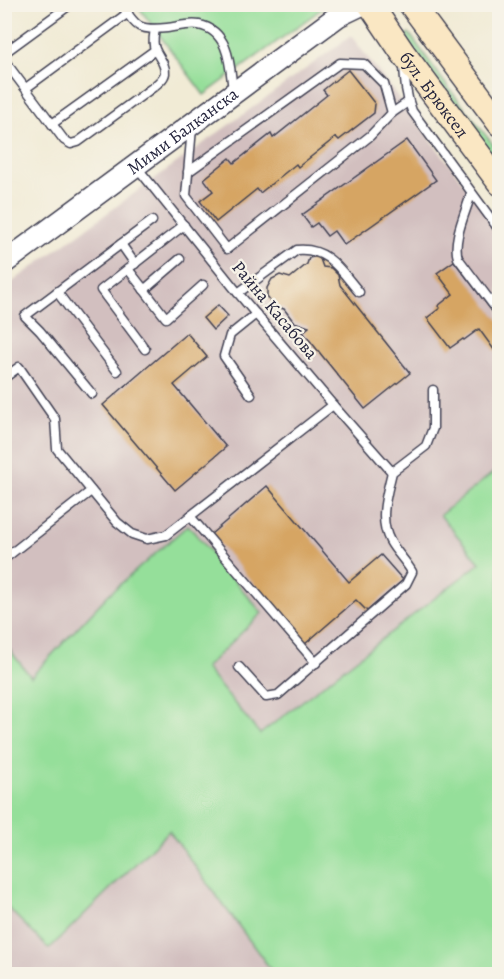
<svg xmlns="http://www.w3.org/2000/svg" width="504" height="979" viewBox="0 0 504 979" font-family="Alegreya,serif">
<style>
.industrial{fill:#d2bfbf}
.green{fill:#95df9a;stroke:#5c806a;stroke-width:1.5}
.building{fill:#d6a563}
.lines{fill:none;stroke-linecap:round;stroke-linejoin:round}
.service-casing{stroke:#414052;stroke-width:11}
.tertiary-casing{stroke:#414052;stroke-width:24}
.secondary-casing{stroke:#414052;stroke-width:27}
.service{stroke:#fff;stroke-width:8}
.tertiary{stroke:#fff;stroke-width:21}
.secondary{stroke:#fae7c3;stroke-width:24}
.labels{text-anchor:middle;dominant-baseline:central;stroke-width:4.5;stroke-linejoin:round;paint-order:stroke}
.street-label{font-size:18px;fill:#22223b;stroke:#f7f3e8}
</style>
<rect width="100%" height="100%" fill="#f7f3e8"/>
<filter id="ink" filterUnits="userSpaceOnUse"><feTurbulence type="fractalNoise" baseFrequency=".0167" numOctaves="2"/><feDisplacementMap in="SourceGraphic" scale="12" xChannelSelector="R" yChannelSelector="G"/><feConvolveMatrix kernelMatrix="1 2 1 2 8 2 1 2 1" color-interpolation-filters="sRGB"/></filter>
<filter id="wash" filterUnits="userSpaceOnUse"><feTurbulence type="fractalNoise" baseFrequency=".008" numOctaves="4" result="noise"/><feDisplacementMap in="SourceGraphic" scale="24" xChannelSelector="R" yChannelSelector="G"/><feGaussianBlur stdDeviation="1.35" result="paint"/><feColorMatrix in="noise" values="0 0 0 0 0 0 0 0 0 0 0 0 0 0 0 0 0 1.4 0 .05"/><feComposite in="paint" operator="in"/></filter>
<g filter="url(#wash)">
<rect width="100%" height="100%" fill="#f1ebd5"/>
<path class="industrial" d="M351,36L499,229V468L441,515L481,563L260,734L280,974H5L4,288Z"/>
<g class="green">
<path d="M137,5H327L204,95Z"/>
<path d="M409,33L444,82L499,152V165L404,37Z"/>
<path d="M499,468V974H274L169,831L49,949L5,905V644L31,677L108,595L188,525L262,613L205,668L260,734L480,563L440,515Z"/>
</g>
<g id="blocks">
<g class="building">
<path d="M348,70L375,104L374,113L339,140L336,137L298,167L296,164L260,193L257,189L216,222L200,201L213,191L204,179L230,158L234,163L271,134L273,138L327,95L323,90Z"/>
<path d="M407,140L436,180L344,245L334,231L327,236L317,223L311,227L302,215Z"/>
<path d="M319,256L323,267L331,268L338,275L340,285L410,373L365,409L303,332L309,327L294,322L284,309L274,306L267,297V288L272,279L280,275L290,278L307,264L309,258Z"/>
<path d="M454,261L500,322V348L495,351L479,329L464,340L463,339L450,348L427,318L440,308L438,306L453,294L437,273Z"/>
<path d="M218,305L228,316L213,330L203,318Z"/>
<path d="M187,333L207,357L174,385L226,447L175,490L103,405Z"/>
<path d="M267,486L349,582L381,555L403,580L367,611L356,600L305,644L211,534Z"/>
</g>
</g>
</g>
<g filter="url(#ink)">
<use href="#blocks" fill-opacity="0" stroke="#414052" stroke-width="1.5"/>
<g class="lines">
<defs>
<g id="service">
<path d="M121,4C126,11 132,22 139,26C147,30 158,29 167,28C177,27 189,23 199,25C230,31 230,67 233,91"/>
<path d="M4,53L71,4"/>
<path d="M4,60L64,140L71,144L78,142L152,88C157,84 164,79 165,73C166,64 158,57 155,49C152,42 154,36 155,29"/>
<path d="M404,66C405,82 406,96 412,111L500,231"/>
<path d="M26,88L128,13"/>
<path d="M52,124L155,50"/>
<path d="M192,128L186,196L227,249L370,136L392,113L408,102"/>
<path d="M136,166L238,293L333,405L392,472"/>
<path d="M188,172L340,63L364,64L384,84L392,113"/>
<path d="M471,194C466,212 452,240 458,258L500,314"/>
<path d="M121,244L152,221"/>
<path d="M128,269L166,318L203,285"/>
<path d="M144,290L180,259"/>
<path d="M57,292L117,371"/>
<path d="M238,293L297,250C328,247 341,271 359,292"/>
<path d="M145,349L101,290L184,225"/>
<path d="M4,378L19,367L55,419L57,449L117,522L132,534L147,539L166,535L333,405"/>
<path d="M92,394L40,331L25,316L121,244L135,264"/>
<path d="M251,395L224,356L230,335L256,314"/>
<path d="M190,516L316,663"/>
<path d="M4,559L91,491"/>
<path d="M239,667L266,697L278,695L406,584L412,572C406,561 396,552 390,541C378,519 387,494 392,472L426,446L433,428V390"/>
</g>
<g id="tertiary">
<path id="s1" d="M4,263L338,16L363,4"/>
</g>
<g id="secondary">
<path id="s2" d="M370,4L403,53L500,183"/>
<path d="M411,4L500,124"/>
</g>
</defs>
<use href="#service" class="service-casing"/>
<use href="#tertiary" class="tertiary-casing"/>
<use href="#secondary" class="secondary-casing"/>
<use href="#service" class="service"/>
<use href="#tertiary" class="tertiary"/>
<use href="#secondary" class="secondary"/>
</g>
</g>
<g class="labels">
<g class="street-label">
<text stroke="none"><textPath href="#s2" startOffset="111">бул. Брюксел</textPath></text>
<text stroke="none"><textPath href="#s1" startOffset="222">Мими Балканска</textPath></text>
<text transform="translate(275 310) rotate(50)">Райна Касабова</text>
</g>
</g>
<rect width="504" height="979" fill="none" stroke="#f7f3e8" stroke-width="24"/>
</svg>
